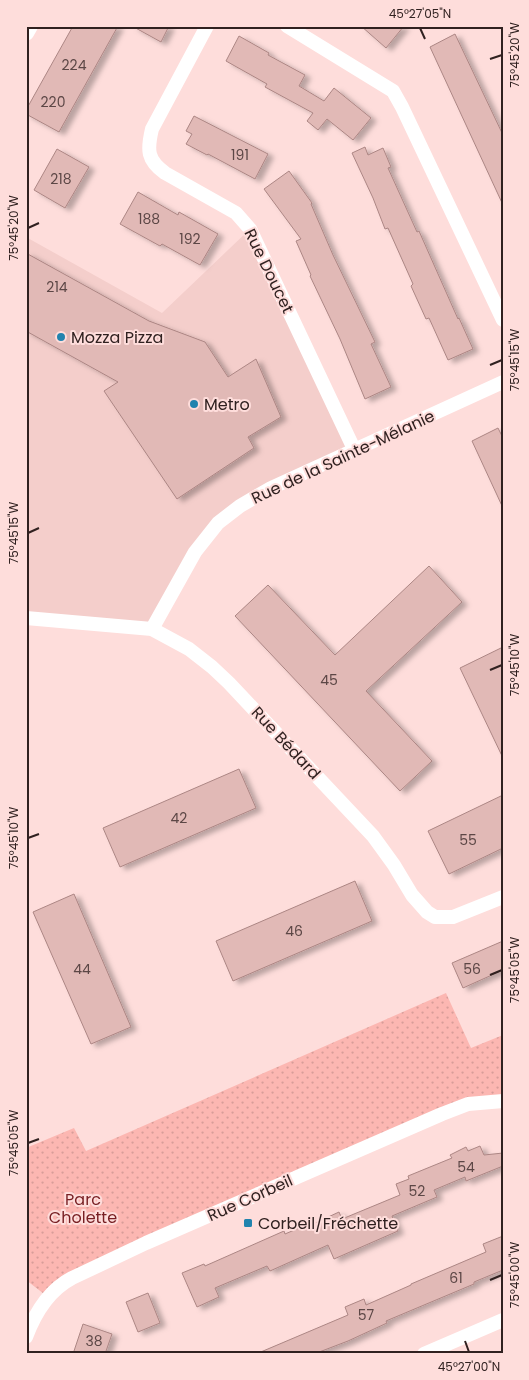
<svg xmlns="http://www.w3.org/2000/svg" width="529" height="1380" viewBox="0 0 529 1380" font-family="Poppins,sans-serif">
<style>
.built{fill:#f4cecb}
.park{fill:url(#park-dots)}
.building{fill:#e1b9b6;stroke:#ac8684;filter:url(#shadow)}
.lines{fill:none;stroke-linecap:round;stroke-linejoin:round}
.minor{stroke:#fff;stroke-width:14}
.tertiary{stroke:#fff;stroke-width:16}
.ticks{fill:none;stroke:#302120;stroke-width:2}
.poi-dot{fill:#2183ae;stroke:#fedddb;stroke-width:2}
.labels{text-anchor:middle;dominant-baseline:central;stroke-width:4;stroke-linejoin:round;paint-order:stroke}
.number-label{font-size:14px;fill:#5c4746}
.street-label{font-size:16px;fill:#302120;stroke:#fedddb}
.poi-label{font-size:16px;fill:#302120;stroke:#fedddb;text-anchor:start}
.park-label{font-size:16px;fill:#781f23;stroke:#fedddb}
.neatline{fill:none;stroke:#302120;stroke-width:2}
.ticks-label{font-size:12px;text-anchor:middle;fill:#302120}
</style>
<defs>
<pattern id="park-dots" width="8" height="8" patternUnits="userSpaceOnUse" patternTransform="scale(1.25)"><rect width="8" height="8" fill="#fcb7b2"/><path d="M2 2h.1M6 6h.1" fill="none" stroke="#d89d99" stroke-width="1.8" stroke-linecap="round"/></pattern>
<filter id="shadow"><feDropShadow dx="5.5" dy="3" stdDeviation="2.5" flood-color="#0004"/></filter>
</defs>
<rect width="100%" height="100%" fill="#fedddb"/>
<path class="built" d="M250,229L354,449L218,523L152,629L26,618V237L162,313Z"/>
<path class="park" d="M446,993L471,1048L503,1035V1101L468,1104L146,1243L48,1297L26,1280V1148L74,1128L86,1151Z"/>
<g class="building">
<path d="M73,26H118L59,132L26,114V110Z"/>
<path d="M132,26H169L161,42Z"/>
<path d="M361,26H404L386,48Z"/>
<path d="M455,34L503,135V205L430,47Z"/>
<path d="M239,36L269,53L268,55L305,75L299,86L324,101L334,88L371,118L353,140L327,119L318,130L307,121L313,113L265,87L267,84L226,61Z"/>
<path d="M194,116L268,154L255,179L208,154L207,155L186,144L192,134L186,131Z"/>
<path d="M365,147L368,155L383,148L391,167L388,168L417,232L419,231L458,319L459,318L473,349L448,360L429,318L426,319L411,286L413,284L388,228L385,229L373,198L352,153Z"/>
<path d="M57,149L89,167L65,208L34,190Z"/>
<path d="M289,171L312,203L311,204L333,255L375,342L371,344L391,387L365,399L340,339L310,276L311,275L296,241L301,239L264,189Z"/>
<path d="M138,192L178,215L179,212L218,234L200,265L162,244L160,246L120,224Z"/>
<path d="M26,253L149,321L205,342L228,377L256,359L281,417L248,437L254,448L177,499L104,391L118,382L26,331Z"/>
<path d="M498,428L503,438V508L472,441Z"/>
<path d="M429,566L462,602L366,691L432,761L400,791L235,616L268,585L335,655Z"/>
<path d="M503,647V758L460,668Z"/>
<path d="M239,769L256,808L120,867L103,828Z"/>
<path d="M503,795V848L449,874L428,831Z"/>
<path d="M355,881L372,921L233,981L216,941Z"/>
<path d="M74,894L131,1027L91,1044L33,912Z"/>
<path d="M503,941V970L463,988L452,963Z"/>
<path d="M480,1146L484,1155L503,1153V1166L466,1181L465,1177L434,1190L437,1197L392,1216L398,1231L334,1259L328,1245L270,1271L267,1266L215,1288L219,1297L197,1307L182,1273L204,1264L205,1266L284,1231L285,1234L299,1228L300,1230L339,1212L342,1219L400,1195L396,1184L409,1179L408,1176L452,1158L450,1155L466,1147L468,1151Z"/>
<path d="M503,1236V1270L474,1282V1284L386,1321L387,1323L348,1341L314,1354H256L348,1315L345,1307L364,1299L366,1305L411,1285V1284L486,1252L483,1244Z"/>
<path d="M148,1293L160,1323L138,1332L126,1302Z"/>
<path d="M83,1324L112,1334L105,1354H73Z"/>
</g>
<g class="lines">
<g class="minor">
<path d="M207,26L152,129C147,150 147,160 165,173L236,213L250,229L354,449"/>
<path d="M287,26L393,91L402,107L503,320"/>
<path d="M26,618L152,629L189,649L212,667L229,683L373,836L394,865L412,895L427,912L435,917H453L503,897"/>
<path d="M152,629L195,552L218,523L240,506L271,488L503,382"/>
<path d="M26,1337C35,1313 49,1290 72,1278L146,1243L442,1114L468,1104L503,1101"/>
<path d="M424,1354L503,1320"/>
</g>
<path class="tertiary" d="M26,33L30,26"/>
</g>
<path class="ticks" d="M420,28L425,39M490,59L502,55M28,228L39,223M490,365L502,360M28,533L39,528M490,670L502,665M28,838L39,834M490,975L502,970M28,1143L39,1139M490,1280L502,1275M465,1341L469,1352"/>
<g class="poi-dot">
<circle cx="61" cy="337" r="5"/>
<circle cx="194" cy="404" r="5"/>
<rect x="243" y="1218" width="10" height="10" rx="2.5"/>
</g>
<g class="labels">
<g class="number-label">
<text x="74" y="65">224</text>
<text x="53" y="102">220</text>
<text x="240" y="155">191</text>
<text x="61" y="179">218</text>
<text x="149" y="219">188</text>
<text x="190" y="239">192</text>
<text x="57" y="287">214</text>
<text x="329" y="680">45</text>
<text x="179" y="818">42</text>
<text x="468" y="840">55</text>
<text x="294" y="931">46</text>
<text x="82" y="969">44</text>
<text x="472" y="969">56</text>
<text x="466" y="1167">54</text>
<text x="417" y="1191">52</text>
<text x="456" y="1278">61</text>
<text x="366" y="1315">57</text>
<text x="94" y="1341">38</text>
</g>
<g class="street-label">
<text transform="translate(269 271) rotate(64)">Rue Doucet</text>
<text transform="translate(343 457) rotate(-25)">Rue de la Sainte-Mélanie</text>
<text transform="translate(286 743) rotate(47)">Rue Bédard</text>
<text transform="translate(250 1198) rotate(-24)">Rue Corbeil</text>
</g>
<g class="poi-label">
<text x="71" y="337">Mozza Pizza</text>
<text x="204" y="404">Metro</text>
<text x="258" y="1223">Corbeil/Fréchette</text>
</g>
<g class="park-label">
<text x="83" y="1199">Parc<tspan x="83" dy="18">Cholette</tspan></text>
</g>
</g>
<rect width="529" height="1380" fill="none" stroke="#fedddb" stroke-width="55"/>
<rect x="28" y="28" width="474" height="1324" class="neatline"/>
<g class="ticks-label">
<text x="420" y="18">45°27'05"N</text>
<text transform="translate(515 55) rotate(-90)" y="4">75°45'20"W</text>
<text transform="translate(14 228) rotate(-90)" y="4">75°45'20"W</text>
<text transform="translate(515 360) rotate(-90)" y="4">75°45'15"W</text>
<text transform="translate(14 533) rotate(-90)" y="4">75°45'15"W</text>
<text transform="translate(515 665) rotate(-90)" y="4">75°45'10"W</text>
<text transform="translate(14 838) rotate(-90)" y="4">75°45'10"W</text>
<text transform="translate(515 970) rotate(-90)" y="4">75°45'05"W</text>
<text transform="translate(14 1143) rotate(-90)" y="4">75°45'05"W</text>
<text transform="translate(515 1275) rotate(-90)" y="4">75°45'00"W</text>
<text x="469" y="1371">45°27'00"N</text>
</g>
</svg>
